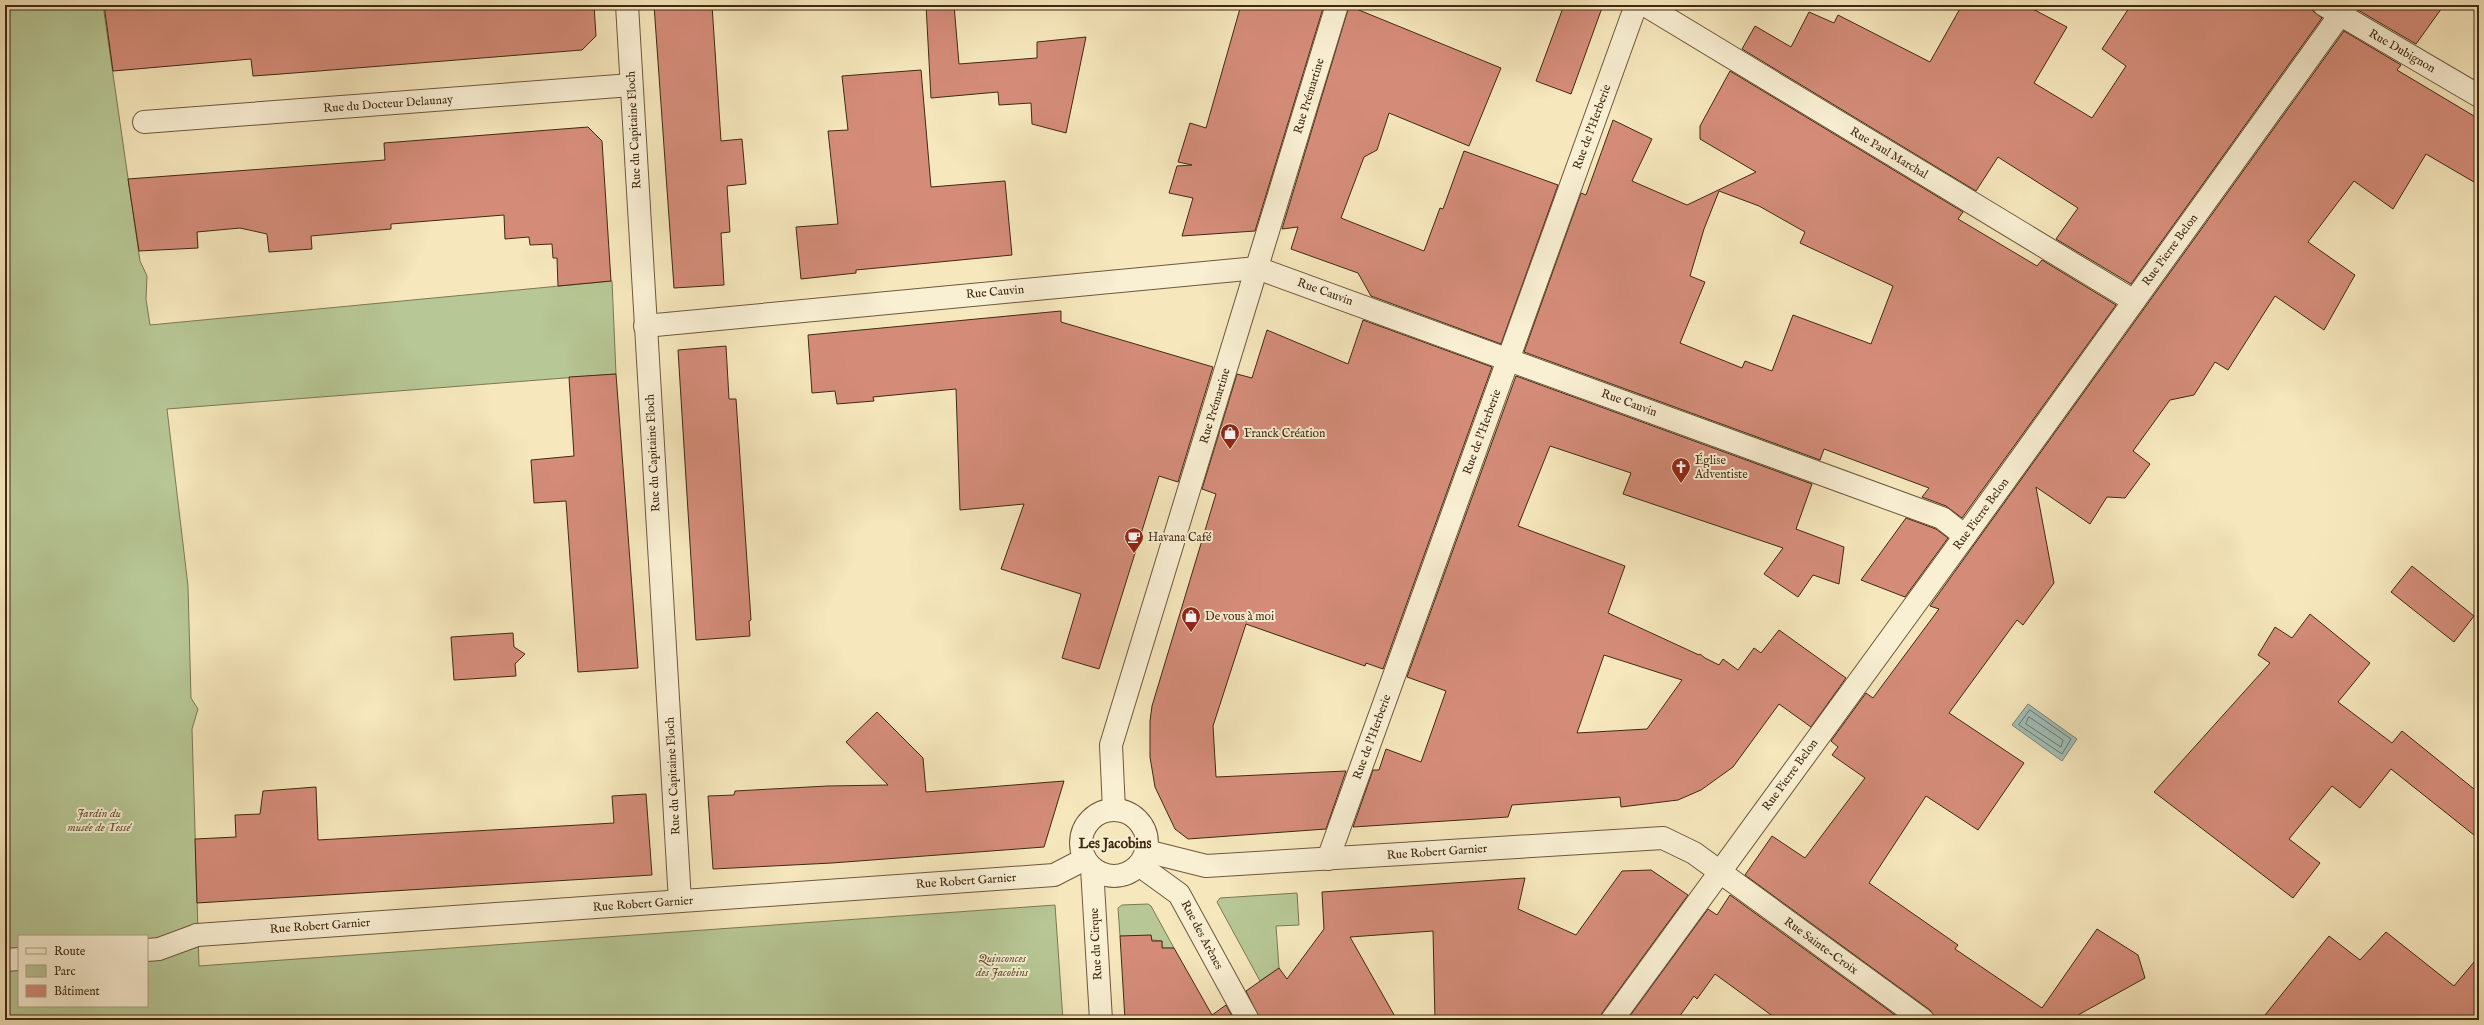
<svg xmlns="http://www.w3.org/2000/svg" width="2484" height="1025" viewBox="0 0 2484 1025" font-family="'IM FELL English',serif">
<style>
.green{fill:#b7c795;stroke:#7c7854;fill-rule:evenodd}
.water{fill:#a0beba;stroke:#7a8277}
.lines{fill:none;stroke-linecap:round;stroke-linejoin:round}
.shore{stroke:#707466;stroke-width:1}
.building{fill:#d48c79;stroke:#402912;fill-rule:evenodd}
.pedestrian-casing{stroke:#6e583c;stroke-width:24}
.minor-casing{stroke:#6e583c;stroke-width:24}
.tertiary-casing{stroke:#6e583c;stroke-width:24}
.pedestrian{stroke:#f9efd3;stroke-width:22}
.minor{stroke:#f9efd3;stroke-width:22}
.tertiary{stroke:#f9efd3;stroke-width:22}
.labels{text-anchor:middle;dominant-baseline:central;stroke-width:4;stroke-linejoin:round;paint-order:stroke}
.street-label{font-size:12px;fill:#402912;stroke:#f9efd3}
.poi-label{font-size:12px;fill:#402912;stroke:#f9efd3;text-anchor:start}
.park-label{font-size:12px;font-style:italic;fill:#5e5033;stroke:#f9efd3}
.quarter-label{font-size:14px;font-weight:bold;fill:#402912;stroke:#f9efd3}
</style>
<rect width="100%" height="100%" fill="#f6e7bc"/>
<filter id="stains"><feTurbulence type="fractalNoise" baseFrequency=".005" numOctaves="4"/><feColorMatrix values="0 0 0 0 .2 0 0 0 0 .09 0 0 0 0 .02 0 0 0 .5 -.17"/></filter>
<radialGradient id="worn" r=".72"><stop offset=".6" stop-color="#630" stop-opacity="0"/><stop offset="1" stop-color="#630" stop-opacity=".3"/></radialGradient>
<g class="green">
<path d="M5,5H103L140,261L147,276L146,299L150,325L612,281L616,374L167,409L188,586L191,698L198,709L192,729L199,966L1055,905L1063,1020H5ZM19,936H147V1006H19Z"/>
<path d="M1297,893L1299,925L1276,926L1279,968L1260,981L1217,902L1220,898Z"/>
<path d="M1148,904L1151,906L1174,948H1162V941L1120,936L1118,908L1122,905Z"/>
</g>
<path class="water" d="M2028,704L2077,739L2062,761L2012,725Z"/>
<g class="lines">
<g class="shore">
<path d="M2030,710L2071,739L2062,754L2019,725Z"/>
<path d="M2029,717L2063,740L2061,747L2026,724Z"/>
</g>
</g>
<g class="building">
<path d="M104,5H352L353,9L402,5H594L596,36L582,50L281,74L253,76L251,59L113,71Z"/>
<path d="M654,5H712L721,141L742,139L746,184L727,186L730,232L721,233L724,285L674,288Z"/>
<path d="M926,5H954L959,64L1037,58V42L1086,37L1066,133L1032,124L1031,103L999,105L998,92L931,98Z"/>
<path d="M1241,5H1324L1255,231L1182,236L1193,198L1169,193L1177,166L1192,165L1178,162L1190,123L1206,128Z"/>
<path d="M1564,5H1603L1571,94L1536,81Z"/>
<path d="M1962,5H2025L2067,27L2034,83L2092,118L2126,66L2102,49L2131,5H2312L2313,11L2322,18L2131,284L2056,239L2078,208L1998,157L1976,191L1742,49L1755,26L1791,47L1809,12L1834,23L1838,15L1930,62Z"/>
<path d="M2359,5H2444L2416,44L2358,10Z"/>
<path d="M1349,6L1501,68L1469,146L1389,113L1377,150L1364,157L1341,218L1424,251L1440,208L1443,209L1464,151L1558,185L1501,344L1371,296L1358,273L1291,249L1298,227L1282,229Z"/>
<path d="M2344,31L2401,65L2397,70L2479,119V185L2426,154L2393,209L2354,181L2308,242L2355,275L2324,330L2275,296L2228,370L2215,362L2194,395L2170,400L2133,451L2150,464L2125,498L2107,497L2090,524L2036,487L2054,583L2023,625L2017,620L1949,713L2024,763L1978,830L1926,796L1869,883L1958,945L1955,949L2042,1008L2097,929L2138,955L2145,978L2069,1020H1935L1930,1010L1745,875L1772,836L1805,858L1865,778L1832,755L1838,747L1831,741L1866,693L1873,698L1939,609L1930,606Z"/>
<path d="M921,70L931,187L1005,181L1012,255L856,270V273L801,279L796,227L838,224L828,131L848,130L842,76Z"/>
<path d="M1730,71L1963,212L1958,219L2037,266L2042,260L2116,305L1962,518L1946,506L1922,497L1929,488L1824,449L1820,460L1524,352L1581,193L1586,195L1613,120L1652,139L1632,181L1687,205L1756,172L1700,139V126ZM1719,191L1759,206L1805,232L1800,243L1893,286L1871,344L1793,315L1772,371L1745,361L1742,368L1680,343L1705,282L1690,276L1704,229Z"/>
<path d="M588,127L602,141L611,281L558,286L557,258H553L552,244L530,245L529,237L505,239L504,215L391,224V229L311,236L312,249L269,252L267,234L240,228L197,232L198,248L139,251L128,179L385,160L384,143Z"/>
<path d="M1061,311V322L1213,367L1178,482L1159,476L1099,669L1062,658L1081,594L1001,569L1024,504L960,510L956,389L873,397L874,401L837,404L835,391L812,393L808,335Z"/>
<path d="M1363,320L1492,367L1383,669L1366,663L1365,666L1246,624L1213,726L1216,777L1346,771L1326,829L1188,839L1175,829L1155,787L1150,757V721L1152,706L1216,494L1202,489L1237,374L1252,378L1267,330L1348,364Z"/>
<path d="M726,346L729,399H736L751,620L749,621L750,636L696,640L678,350Z"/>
<path d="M616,374L638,668L578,672L566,501L534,503L531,460L574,456L569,377Z"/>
<path d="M1516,376L1812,484L1796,529L1844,547L1839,584L1813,575L1798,597L1764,574L1783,548L1623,494L1631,473L1550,446L1518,526L1625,566L1608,613L1699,655L1700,654L1705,658L1719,665L1723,659L1738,670L1754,648L1761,653L1779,630L1846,678L1811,727L1779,704L1733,767L1701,790L1678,800L1621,807L1620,797L1512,805L1508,817L1353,827L1373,770H1379L1386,749L1421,762L1446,691L1407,677ZM1604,655L1682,680L1647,729L1577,733Z"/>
<path d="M1906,518L1936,529L1948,538L1905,597L1861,580Z"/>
<path d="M2412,566L2474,616L2454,642L2391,592Z"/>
<path d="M2310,614L2370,663L2338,702L2392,743L2402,731L2479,793V839L2391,769L2360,808L2332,786L2289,839L2320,863L2293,898L2154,792L2270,663L2258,655L2275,627L2292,638Z"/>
<path d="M513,633L514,647L525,654L515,664L516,676L454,680L451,637Z"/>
<path d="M877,712L923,758L926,792L1064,781L1044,847L832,863L713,869L708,796L734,795L735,791L827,786L888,785L846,742Z"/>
<path d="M316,787L318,840L614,823L612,796L646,794L652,875L197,903L195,839L236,837L235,815L260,814L263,791Z"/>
<path d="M1651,870L1688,895L1602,1013L1600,1020H1435L1433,931L1350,937L1397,1020H1260L1246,991L1279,968L1287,979L1324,929L1322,892L1525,878L1518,909L1576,935L1622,871Z"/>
<path d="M1730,895L1902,1020H1778L1715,974L1697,999L1694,996L1677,1020H1627L1708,909L1717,915Z"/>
<path d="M2386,932L2454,986L2479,956V1020H2261L2329,936L2360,960Z"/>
<path d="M1151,935L1152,941H1162V948H1174L1212,1015L1226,1005L1234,1020H1125L1120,936Z"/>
</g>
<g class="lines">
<defs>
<g id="pedestrian">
<path d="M147,950L159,949L197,935"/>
<path d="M5,960L19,959"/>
</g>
<g id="minor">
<path d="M627,5L680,901"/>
<path d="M1645,5L2134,301"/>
<path d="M2324,5L2479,96"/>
<path d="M144,122L631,85"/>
<path d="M645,326L1257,268L1942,518L1965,536"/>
<path d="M1146,851L1206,866L1663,838L1694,853L1923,1020"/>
<path d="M1328,859L1636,5"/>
<path d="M197,935L1054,875L1085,859"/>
<path d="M1612,1020L1965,536L2347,5"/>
</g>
<g id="tertiary">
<circle cx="1114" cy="843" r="33"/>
<path d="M1114,810L1111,745L1337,5"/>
<path d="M1139,865L1179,894L1248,1020"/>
<path d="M1092,868L1101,1020"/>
</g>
</defs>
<use href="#pedestrian" class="pedestrian-casing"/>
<use href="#minor" class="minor-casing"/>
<use href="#tertiary" class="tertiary-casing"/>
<use href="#pedestrian" class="pedestrian"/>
<use href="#minor" class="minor"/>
<use href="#tertiary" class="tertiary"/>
</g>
<defs>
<symbol id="shop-pin" viewBox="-11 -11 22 30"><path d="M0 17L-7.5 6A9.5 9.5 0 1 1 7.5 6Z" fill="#8f2418" stroke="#f9efd3"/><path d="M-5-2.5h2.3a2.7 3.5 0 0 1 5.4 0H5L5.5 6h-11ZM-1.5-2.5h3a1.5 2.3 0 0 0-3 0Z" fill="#fff"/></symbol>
<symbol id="church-pin" viewBox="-11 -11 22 30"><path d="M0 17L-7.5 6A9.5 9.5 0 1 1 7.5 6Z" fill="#8f2418" stroke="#f9efd3"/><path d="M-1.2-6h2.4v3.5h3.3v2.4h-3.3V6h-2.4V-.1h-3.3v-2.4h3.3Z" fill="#fff"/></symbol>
<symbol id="cafe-pin" viewBox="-11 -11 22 30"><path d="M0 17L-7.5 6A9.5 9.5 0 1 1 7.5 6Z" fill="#8f2418" stroke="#f9efd3"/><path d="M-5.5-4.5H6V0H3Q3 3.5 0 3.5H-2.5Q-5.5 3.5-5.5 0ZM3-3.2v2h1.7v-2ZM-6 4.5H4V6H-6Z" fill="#fff"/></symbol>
</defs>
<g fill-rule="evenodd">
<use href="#shop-pin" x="1219" y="422" width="22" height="30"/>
<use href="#church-pin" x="1670" y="456" width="22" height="30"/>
<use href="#cafe-pin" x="1123" y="526" width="22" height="30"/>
<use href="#shop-pin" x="1180" y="605" width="22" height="30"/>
</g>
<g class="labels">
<g class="street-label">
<text transform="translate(2402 51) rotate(30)">Rue Dubignon</text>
<text transform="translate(1309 96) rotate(-73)">Rue Prémartine</text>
<text transform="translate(388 104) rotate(-4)">Rue du Docteur Delaunay</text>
<text transform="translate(1592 127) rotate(-70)">Rue de l'Herberie</text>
<text transform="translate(634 130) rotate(-93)">Rue du Capitaine Floch</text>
<text transform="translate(1889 153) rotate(31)">Rue Paul Marchal</text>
<text transform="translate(2170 250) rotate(-54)">Rue Pierre Belon</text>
<text transform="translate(995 292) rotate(-5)">Rue Cauvin</text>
<text transform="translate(1325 292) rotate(20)">Rue Cauvin</text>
<text transform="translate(1629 403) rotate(20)">Rue Cauvin</text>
<text transform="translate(1215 406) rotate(-73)">Rue Prémartine</text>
<text transform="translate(1482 432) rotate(-70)">Rue de l'Herberie</text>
<text transform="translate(653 453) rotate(-93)">Rue du Capitaine Floch</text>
<text transform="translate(1981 514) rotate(-54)">Rue Pierre Belon</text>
<text transform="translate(1372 737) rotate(-70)">Rue de l'Herberie</text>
<text transform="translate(1790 775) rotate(-54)">Rue Pierre Belon</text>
<text transform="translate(673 776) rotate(-93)">Rue du Capitaine Floch</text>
<text transform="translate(1437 852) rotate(-4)">Rue Robert Garnier</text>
<text transform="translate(966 881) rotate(-4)">Rue Robert Garnier</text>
<text transform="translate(643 904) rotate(-4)">Rue Robert Garnier</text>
<text transform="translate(320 926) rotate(-4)">Rue Robert Garnier</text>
<text transform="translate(1202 935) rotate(62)">Rue des Arènes</text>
<text transform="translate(1096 944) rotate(-93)">Rue du Cirque</text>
<text transform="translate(1821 946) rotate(36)">Rue Sainte-Croix</text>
</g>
<g class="poi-label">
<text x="1244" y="433">Franck Création</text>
<text x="1695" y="460">Église<tspan x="1695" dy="14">Adventiste</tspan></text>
<text x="1148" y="537">Havana Café</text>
<text x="1205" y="616">De vous à moi</text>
</g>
<g class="park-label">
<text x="99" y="813">Jardin du<tspan x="99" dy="14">musée de Tessé</tspan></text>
<text x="1002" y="958">Quinconces<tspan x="1002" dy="14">des Jacobins</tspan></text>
</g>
<g class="quarter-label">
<text x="1115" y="844">Les Jacobins</text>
</g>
</g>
<rect width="2484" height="1025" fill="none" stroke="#f6e7bc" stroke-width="20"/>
<rect x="6" y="6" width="2472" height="1013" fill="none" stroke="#402912" stroke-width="2"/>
<rect x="10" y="10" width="2464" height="1005" fill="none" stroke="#402912"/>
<rect x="18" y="935" width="130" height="72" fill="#f9efd3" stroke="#afa086"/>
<rect x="26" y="948" width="20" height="6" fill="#f9efd3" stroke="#afa086"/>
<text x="54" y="955" font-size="12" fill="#402912">Route</text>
<rect x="26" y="965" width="20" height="12" fill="#b7c795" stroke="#afa086"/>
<text x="54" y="975" font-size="12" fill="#402912">Parc</text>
<rect x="26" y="985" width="20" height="12" fill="#d48c79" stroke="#afa086"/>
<text x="54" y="995" font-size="12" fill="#402912">Bâtiment</text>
<rect width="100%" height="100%" filter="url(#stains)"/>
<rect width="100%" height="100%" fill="url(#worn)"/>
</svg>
